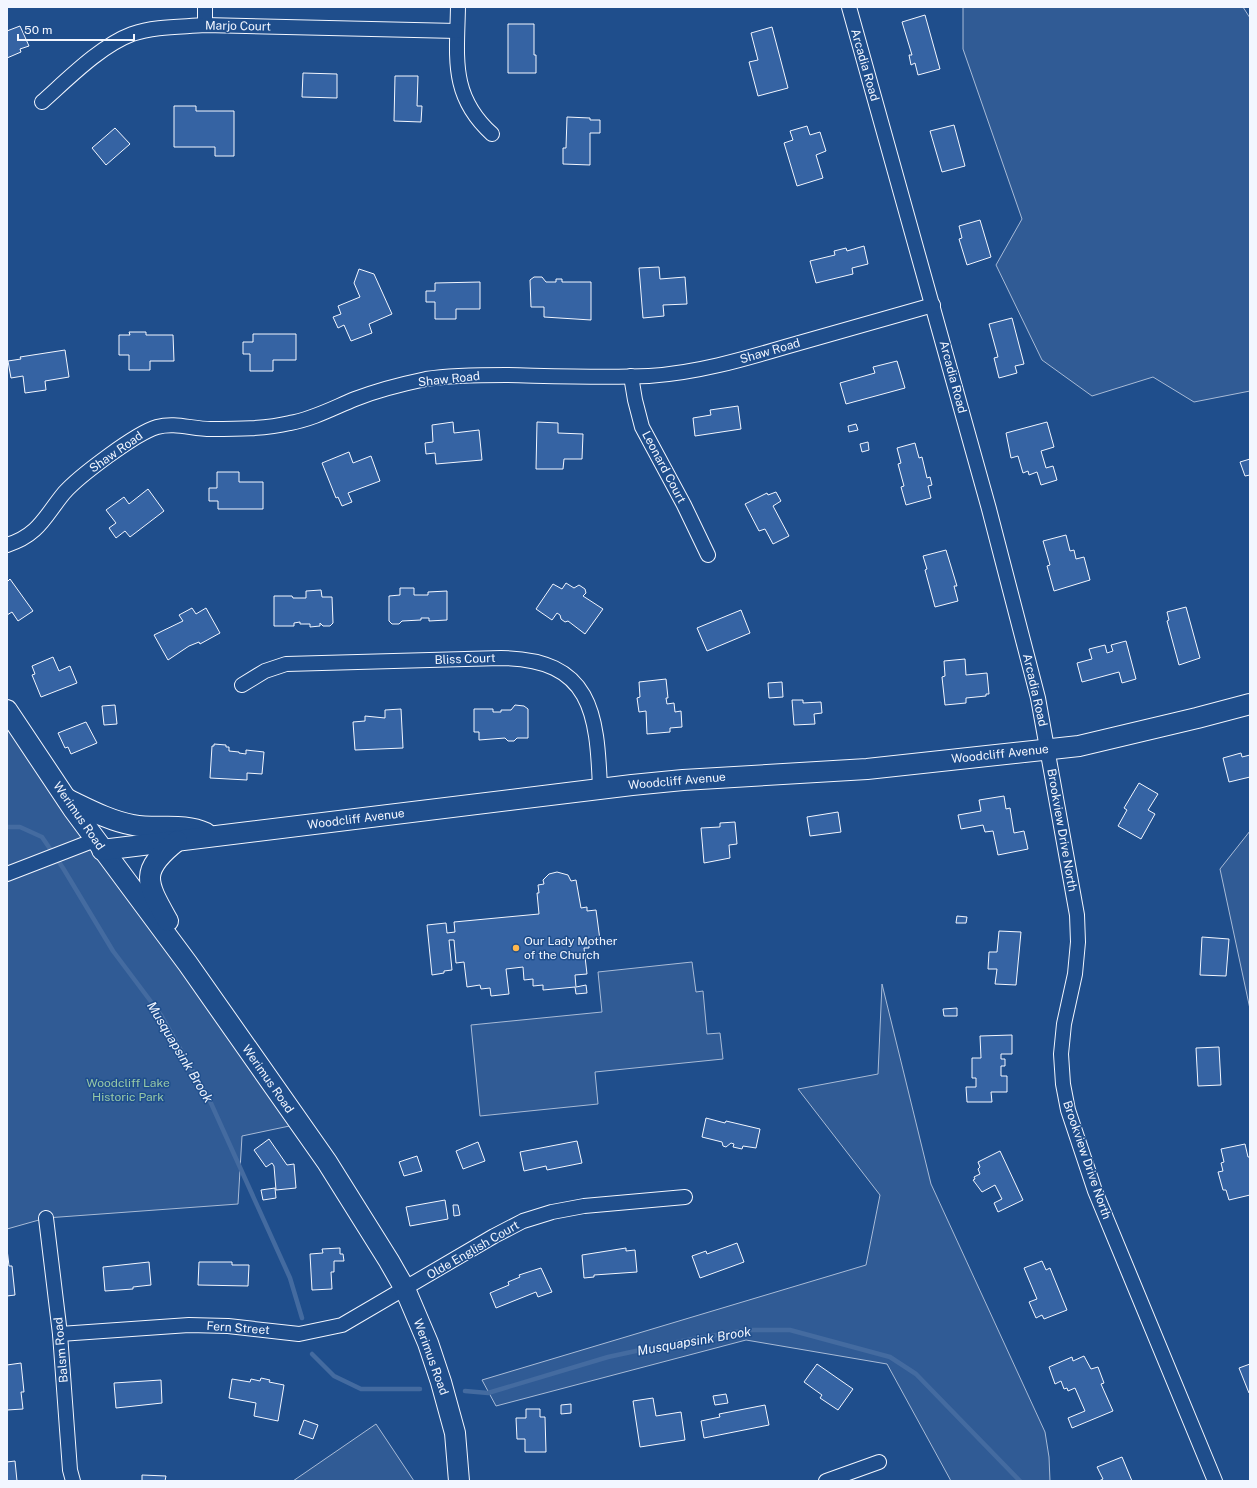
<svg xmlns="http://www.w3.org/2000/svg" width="1257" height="1488" viewBox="0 0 1257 1488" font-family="'Public Sans',sans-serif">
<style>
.built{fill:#305b95;stroke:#a8bbd7}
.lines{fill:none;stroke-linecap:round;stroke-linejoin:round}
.stream{stroke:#446ba0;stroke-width:4.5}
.building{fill:#3563a3;stroke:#f2f6ff}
.minor-casing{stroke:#f2f6ff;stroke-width:16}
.secondary-casing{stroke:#f2f6ff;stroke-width:22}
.minor{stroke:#1f4e8c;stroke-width:14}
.secondary{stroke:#1f4e8c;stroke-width:20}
.poi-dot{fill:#ffb74d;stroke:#1f4e8c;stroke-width:1.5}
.labels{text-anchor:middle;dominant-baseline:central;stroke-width:3;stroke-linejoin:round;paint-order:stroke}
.street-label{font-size:12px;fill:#f2f6ff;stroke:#1f4e8c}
.poi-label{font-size:12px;fill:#f2f6ff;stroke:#1f4e8c;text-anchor:start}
.park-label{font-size:12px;fill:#97c8a6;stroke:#1f4e8c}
.water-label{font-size:13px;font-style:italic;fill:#f2f6ff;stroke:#1f4e8c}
</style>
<rect width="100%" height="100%" fill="#1f4e8c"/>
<g class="built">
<path d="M963,7H1243L1250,18V391L1194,402L1153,377L1092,396L1042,360L996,265L1022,219L963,49Z"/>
<path d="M7,710L299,1124L242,1136L238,1204L46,1218L7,1229Z"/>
<path d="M1250,831V1009L1220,869Z"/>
<path d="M692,962L696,992L703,991L707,1034L720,1033L723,1059L595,1072L598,1104L480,1116L471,1025L602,1012L598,972Z"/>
<path d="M882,984L931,1184L1045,1432L1049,1457L1050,1481H951L887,1364L746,1340L496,1406L482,1380L866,1265L880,1195L798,1089L878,1074Z"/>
<path d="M376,1424L414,1481H293Z"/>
</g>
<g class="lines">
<g class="stream">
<path d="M7,827H20L42,837L63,868L113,951L161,1015L210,1101L290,1278L302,1318"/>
<path d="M312,1354L334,1376L361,1389H420"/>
<path d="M465,1391L488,1393L608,1357L682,1341L747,1330H790L890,1357L916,1374L1020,1481"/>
</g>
</g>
<g class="building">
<path d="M925,15L940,69L918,75L915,63L911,65L909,55H912L902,22Z"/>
<path d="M508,24H534V55H536V73H508Z"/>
<path d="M20,26L29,46L20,49L21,52L7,58V31Z"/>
<path d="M772,27L788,88L758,96L749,62L758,60L751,33Z"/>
<path d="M303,73L337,74V98L302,97Z"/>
<path d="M395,76H418L417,106H422L421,122L394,121Z"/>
<path d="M174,106H196V111H234V156H215V147H174Z"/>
<path d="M567,117L590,118V120H600V133H590V165L563,164V148H566Z"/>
<path d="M954,125L965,166L942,172L930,131Z"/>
<path d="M807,126L810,135L820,132L826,151L816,155L823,178L797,186L784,143L793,140L790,131Z"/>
<path d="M115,128L130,144L106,165L92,148Z"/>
<path d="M980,220L991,257L967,265L959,239L962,238L959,226Z"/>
<path d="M864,246L868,264L852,268L853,274L816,283L810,261L835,255L834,251L846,248L847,251Z"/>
<path d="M659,267L660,279L685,277L687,304L663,305L664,316L643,318L639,268Z"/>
<path d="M359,269L374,274L392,314L369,324L372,333L351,341L344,325L338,328L333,317L341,314L338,306L360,297L354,283Z"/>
<path d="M534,277H542L546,282H556V279H562V282H591V320L544,317V307H531L530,280Z"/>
<path d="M480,282V309H456V319H435V302H426V291H435V283Z"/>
<path d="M1012,318L1024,364L1015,366L1017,373L999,378L994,358L998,357L989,324Z"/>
<path d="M129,332H146V335H173L174,361H150V370H129V355H119V335H130Z"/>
<path d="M253,334H296V360H273V371H250V354H243V342H253Z"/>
<path d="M65,350L69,377L45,381L46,390L25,393L23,376L11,378L8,361L21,359L20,357Z"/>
<path d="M897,361L905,388L846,404L840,383L875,373L873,367Z"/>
<path d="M738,406L741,429L695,436L693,418L711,415L710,410Z"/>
<path d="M453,422L454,433L479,430L482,460L436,464L435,453L426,454L425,443L433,442L432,425Z"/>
<path d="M537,422L558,423V433L583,434L582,459H564L563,469H536Z"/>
<path d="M1047,422L1054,447L1041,451L1046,468L1053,466L1057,480L1041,485L1037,472L1029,475L1028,471L1023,473L1018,456L1011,458L1006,433Z"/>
<path d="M856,424L858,430L849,432L848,426Z"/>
<path d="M868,442L869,450L862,452L860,444Z"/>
<path d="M915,443L919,458L922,457L927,478L930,477L932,485L928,486L931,498L906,505L901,487L904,486L898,464L901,463L897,448Z"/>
<path d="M349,452L353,463L371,456L380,481L348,493L352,502L342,506L338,497L336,498L322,463Z"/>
<path d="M1250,459V475L1245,476L1240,462Z"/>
<path d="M217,472H239V482H263V509H218V501H209V488H217Z"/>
<path d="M148,489L164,511L130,537L125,531L116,538L109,528L116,523L106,510L124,497L129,504Z"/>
<path d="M776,492L781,501L773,506L789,536L773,544L765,529L759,531L745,504L767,493L768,495Z"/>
<path d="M1066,535L1070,551L1074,550L1076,559L1084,557L1090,580L1054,591L1047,566L1050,565L1043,541Z"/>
<path d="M946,550L957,586H954L958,601L935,607L925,570L927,569L923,556Z"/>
<path d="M10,579L33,611L18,621L12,612L7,615V582Z"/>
<path d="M566,583L574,588L579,585L585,589L586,593L583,596L603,609L585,634L568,621L565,622L561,619L560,615L557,613L552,620L536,609L553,584L562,589Z"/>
<path d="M400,588H414V595H428V592L447,591V620L429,621V618H421V620L402,621L399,624H392L389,621V596L400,595Z"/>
<path d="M321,590L322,597H332L333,623L330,626H323L320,623V626L310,627V624H300V622L294,623V626H274V596H292L293,598H306V591Z"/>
<path d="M1186,607L1200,658L1179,665L1167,621L1169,620L1167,612Z"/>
<path d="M192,608L196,614L206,608L220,633L200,644L199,642L189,646L168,660L154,635L183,621L179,615Z"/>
<path d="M741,610L750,633L707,651L697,628Z"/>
<path d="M1126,641L1136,679L1122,683L1119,672L1082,682L1077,663L1092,659L1089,649L1105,645L1107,653L1113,651L1111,645Z"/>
<path d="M53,657L59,671L70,666L77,683L41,697L32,675L35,674L32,666Z"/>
<path d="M965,659L966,675L987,673L989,694H986V696L966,698V703L945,705L942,677L945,676L944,661Z"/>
<path d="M666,679L668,698H666L667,704L674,703L675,712L681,711L682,727L670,728V732L647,734L646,711L639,712L637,698L640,697L639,682Z"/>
<path d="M782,682L783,697L769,698L768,683Z"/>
<path d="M792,700H803V703L821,702L822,713L814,714L815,724L794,725Z"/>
<path d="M115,705L117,724L104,725L102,706Z"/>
<path d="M515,705L524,706L528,709V738H517L514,741H508L505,738L479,740V732H474V709H493V712H501V710H511Z"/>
<path d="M401,709L403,748L355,750L353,722L365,721V716L385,718V710Z"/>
<path d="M86,722L97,743L71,754L68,747L65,748L58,733Z"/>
<path d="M214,744L226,745V747H229V751L239,752V753L246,754V750L264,752L262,774L247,773V780L210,778L212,746H214Z"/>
<path d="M1241,753L1242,757L1250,755V777L1229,782L1223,758Z"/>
<path d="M1139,783L1158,794L1148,810L1155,814L1141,839L1118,826L1127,810L1124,808Z"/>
<path d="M1004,796L1006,809L1010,808L1014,833L1024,831L1028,849L998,855L993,831L985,832L983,825L961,829L958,815L981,811L979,800Z"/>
<path d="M838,812L841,832L810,836L807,817Z"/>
<path d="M735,822L737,844L729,845L730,858L704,863L701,828L720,827V823Z"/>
<path d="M557,872L568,875L571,881L576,880L581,908L587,907V911L596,910L600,940L589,941V948H584L587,974L575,975L576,987L586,985L587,993L576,994L575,987L543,990V985L533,986V979L524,980L523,967L506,969L509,994L491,996L490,988L481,989L480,985L467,987L464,962L456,963L454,940H449L452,970L444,971V973L432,975L427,925L446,923L447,933L455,932L454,922L539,914L537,893H539L538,885L544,884L543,880L549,874Z"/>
<path d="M957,916L967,917L966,923H956Z"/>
<path d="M999,931L1021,932L1016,985L995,984L997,969H988L989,952H997Z"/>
<path d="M1202,937L1229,939L1226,976L1200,975Z"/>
<path d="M957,1008V1016H944L943,1009Z"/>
<path d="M1012,1035V1054H1001V1059H1005V1066H1001V1076H1007V1092H991L992,1102H967L966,1087H976V1078H972V1058H981L980,1036Z"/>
<path d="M1219,1047L1221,1085L1198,1086L1196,1048Z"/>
<path d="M706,1118L725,1123L726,1121L760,1129L756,1148L743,1146L742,1149L733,1147L734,1144L731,1143L726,1147L723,1146L722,1142L702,1137Z"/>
<path d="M269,1139L287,1165L294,1164L296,1188L276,1190L274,1166L272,1163L266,1167L254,1150Z"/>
<path d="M577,1141L582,1163L547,1170L546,1166L524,1171L520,1152Z"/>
<path d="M478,1142L485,1161L463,1169L456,1151Z"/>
<path d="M1245,1144L1248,1157H1250V1195L1229,1200L1226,1190H1223L1218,1172L1223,1171L1221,1163L1224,1162L1221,1149Z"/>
<path d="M1000,1151L1023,1200L998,1212L994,1203L1002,1199L995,1185L982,1192L973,1180L975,1179L974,1177L980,1174L978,1169L980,1167L978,1162Z"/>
<path d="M417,1156L422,1171L404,1176L399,1162Z"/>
<path d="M275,1188L276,1198L263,1200L261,1190Z"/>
<path d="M445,1200L448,1219L410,1226L406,1207Z"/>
<path d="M453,1205H458L460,1215L454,1216Z"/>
<path d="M737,1243L744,1262L700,1278L692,1256L706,1251L707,1254Z"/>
<path d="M340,1248V1254H343L344,1261H334V1272H331L332,1289L312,1290L310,1254L323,1253L322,1249Z"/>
<path d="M626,1248V1251L635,1250L637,1272L594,1275V1277L584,1278L582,1255Z"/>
<path d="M7,1249L9,1266H12L15,1295L7,1296Z"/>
<path d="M1042,1261L1046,1270L1050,1268L1067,1310L1044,1319L1042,1315L1036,1318L1029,1302L1037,1299L1024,1268Z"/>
<path d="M149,1262L151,1285L133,1287V1289L105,1291L103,1267Z"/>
<path d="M199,1262H232V1265H249L248,1286L198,1285Z"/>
<path d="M541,1268L552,1292L538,1297L536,1292L496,1308L490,1293L509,1285L508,1282L520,1277L519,1275Z"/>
<path d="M1084,1356L1091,1369L1098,1367L1104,1383L1101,1384L1113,1411L1072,1428L1068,1418L1085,1411L1075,1388L1068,1391L1067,1388L1064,1389L1061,1381L1055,1384L1049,1367L1072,1357L1073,1361Z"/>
<path d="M21,1363L24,1392H21L23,1409L7,1410V1365Z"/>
<path d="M817,1364L853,1389L838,1410L820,1398L822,1395L804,1382Z"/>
<path d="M1250,1364V1392L1249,1393L1239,1368Z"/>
<path d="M261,1378L270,1380L269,1382L284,1385L278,1421L254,1416L256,1403L229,1398L232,1379L250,1382L251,1379L260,1381Z"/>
<path d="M161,1380L162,1403L116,1408L114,1383Z"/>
<path d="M726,1394L728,1403L715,1405L713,1396Z"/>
<path d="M653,1398L656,1416L681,1412L685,1440L640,1447L633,1401Z"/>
<path d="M571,1404V1413L561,1414V1405Z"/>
<path d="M765,1405L769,1425L704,1438L701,1421L720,1417L719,1414Z"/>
<path d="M526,1409H540V1417H545L546,1452H525V1439H517L516,1418H526Z"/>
<path d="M304,1420L318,1425L313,1439L299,1434Z"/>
<path d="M1122,1457L1132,1481H1099L1103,1479L1097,1467Z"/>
<path d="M15,1461L17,1481H7V1462Z"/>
<path d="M142,1475L166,1476L165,1481H142Z"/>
</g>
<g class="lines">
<defs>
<g id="minor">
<path d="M205,7V25"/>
<path d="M458,7C457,58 450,96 492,134"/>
<path d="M849,7L989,509L1038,698L1077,915L1078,942L1075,974L1064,1024L1061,1054L1063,1084L1068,1110L1095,1191L1215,1481"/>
<path d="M42,102C68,79 100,46 132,34C155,26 182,27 205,25L457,31"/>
<path d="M631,376L635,400L642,427L684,505L708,555"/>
<path d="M7,545C39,535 45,516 64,493C79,476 136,433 157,427C175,422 192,429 211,429C236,429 265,429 290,423C313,419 333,408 355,399C378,390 402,384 426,379C452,375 479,375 506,375C553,376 602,378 649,376C696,373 741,360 785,347C834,333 884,319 933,305"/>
<path d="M242,685L265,671L286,664L501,658C592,659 597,713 600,788"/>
<path d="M7,874L95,840"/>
<path d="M46,1218L60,1334L70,1470L73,1481"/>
<path d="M60,1334L189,1325L228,1326L299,1334L342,1325L494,1236L523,1221L552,1212L584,1206L685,1197"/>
<path d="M826,1481L879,1462"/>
</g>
<g id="secondary">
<path d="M7,710L73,809L188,964L327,1162L389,1261L405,1289L428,1343L441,1382L455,1433L459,1481"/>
<path d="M67,799C88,809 110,821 133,825C158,830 182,822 206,833"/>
<path d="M102,850L632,785L683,780L867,769L1079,746L1197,718L1250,704"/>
<path d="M168,921C146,882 139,871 177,841"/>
</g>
</defs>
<use href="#minor" class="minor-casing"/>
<use href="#secondary" class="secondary-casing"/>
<use href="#minor" class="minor"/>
<use href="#secondary" class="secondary"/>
</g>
<circle class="poi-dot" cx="516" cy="948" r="4"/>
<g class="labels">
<g class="street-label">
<text transform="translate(238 26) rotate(1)">Marjo Court</text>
<text transform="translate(865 65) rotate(74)">Arcadia Road</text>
<text transform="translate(770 351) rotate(-16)">Shaw Road</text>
<text transform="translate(953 377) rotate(75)">Arcadia Road</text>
<text transform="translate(449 379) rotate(-6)">Shaw Road</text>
<text transform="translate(116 452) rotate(-35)">Shaw Road</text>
<text transform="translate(664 467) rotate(62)">Leonard Court</text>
<text transform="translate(465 659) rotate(-2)">Bliss Court</text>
<text transform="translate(1035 690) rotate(77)">Arcadia Road</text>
<text transform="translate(1000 754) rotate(-6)">Woodcliff Avenue</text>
<text transform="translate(677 781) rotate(-5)">Woodcliff Avenue</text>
<text transform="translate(79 816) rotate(55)">Werimus Road</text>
<text transform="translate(356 819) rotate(-7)">Woodcliff Avenue</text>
<text transform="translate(1062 830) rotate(80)">Brookview Drive North</text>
<text transform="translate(268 1079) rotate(55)">Werimus Road</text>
<text transform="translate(1087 1160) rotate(71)">Brookview Drive North</text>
<text transform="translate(473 1250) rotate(-30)">Olde English Court</text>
<text transform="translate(238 1328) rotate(4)">Fern Street</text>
<text transform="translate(61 1350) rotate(-95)">Balsm Road</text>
<text transform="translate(431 1357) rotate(70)">Werimus Road</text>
</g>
<g class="poi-label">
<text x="524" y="941">Our Lady Mother<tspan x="524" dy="14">of the Church</tspan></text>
</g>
<g class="park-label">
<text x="128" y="1083">Woodcliff Lake<tspan x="128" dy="14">Historic Park</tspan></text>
</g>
<g class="water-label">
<text transform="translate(180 1052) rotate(59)">Musquapsink Brook</text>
<text transform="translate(694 1341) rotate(-10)">Musquapsink Brook</text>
</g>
</g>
<rect width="1257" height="1488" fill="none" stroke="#f2f6ff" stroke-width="16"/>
<path d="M18 34v6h116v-6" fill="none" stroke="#f2f6ff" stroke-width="2"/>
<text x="24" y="34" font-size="12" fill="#f2f6ff" stroke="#1f4e8c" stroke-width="3" paint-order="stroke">50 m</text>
</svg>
